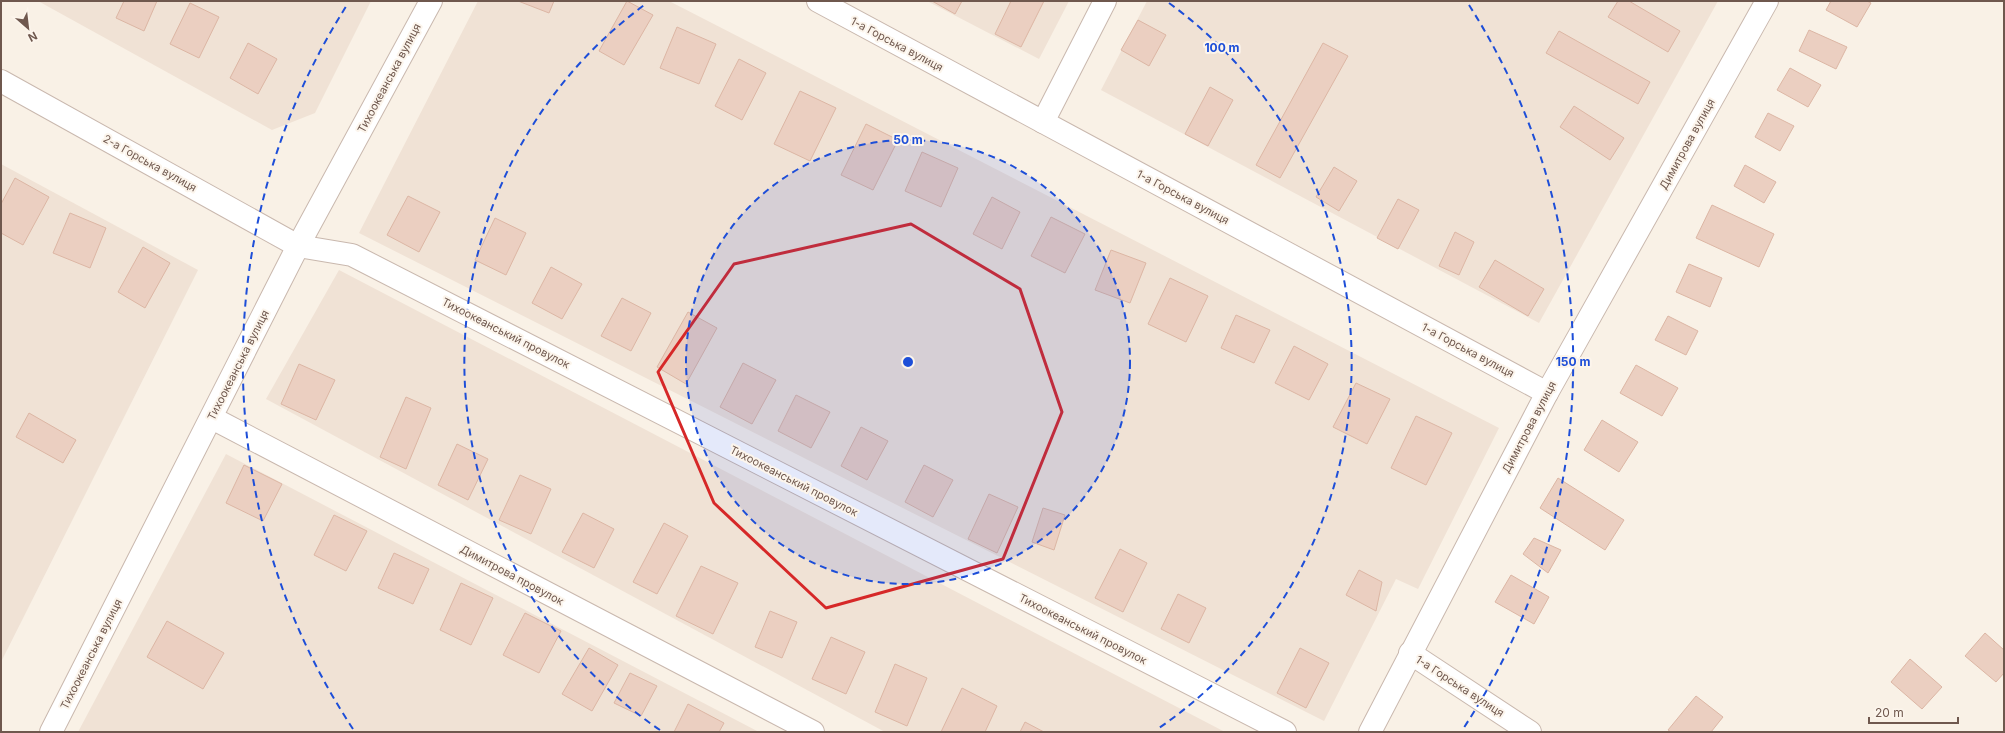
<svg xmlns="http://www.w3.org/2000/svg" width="2005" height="733" viewBox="0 0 2005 733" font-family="Inter,sans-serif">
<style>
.residential{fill:#f0e2d5}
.building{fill:#ebcfc1;stroke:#dcb6a4}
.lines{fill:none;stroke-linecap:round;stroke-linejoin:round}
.minor-casing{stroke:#c9b8ae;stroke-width:24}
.minor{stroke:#fff;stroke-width:22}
.marked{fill:none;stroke:#d62828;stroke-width:3;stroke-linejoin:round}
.ring{fill:none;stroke:#1d4ed8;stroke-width:2;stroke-dasharray:7 5}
.labels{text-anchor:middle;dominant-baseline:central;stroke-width:4;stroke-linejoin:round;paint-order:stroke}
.street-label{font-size:11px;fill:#6f584e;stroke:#fcf5ec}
.centre{fill:#1d4ed8;stroke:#fcf5ec;stroke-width:2}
.ring-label{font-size:12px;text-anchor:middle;font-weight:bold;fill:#1d4ed8;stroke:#fcf5ec;stroke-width:4;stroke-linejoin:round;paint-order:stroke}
</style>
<rect width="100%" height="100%" fill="#f9f1e6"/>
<g class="residential">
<path d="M38,1H371L315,113L272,130Z"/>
<path d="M478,1H669L1499,428L1418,589L1396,579L1324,721L359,233Z"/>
<path d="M927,1H1069L1039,59Z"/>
<path d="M1147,1H1718L1539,323L1101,90Z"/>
<path d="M1,164L198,270L1,662Z"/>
<path d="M339,270L972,600L1225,732H885L266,399Z"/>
<path d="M226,454L759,732H78Z"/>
</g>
<g class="building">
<path d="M124,1H157L144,31L116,18Z"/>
<path d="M518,1H554L549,13Z"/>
<path d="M627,1L653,15L624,65L599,51Z"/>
<path d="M932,1H962L955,14Z"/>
<path d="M1011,1H1044L1021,47L995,34Z"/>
<path d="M1618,1H1629L1680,31L1668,52L1608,17Z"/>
<path d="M1831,1H1867L1871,3L1857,27L1826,10Z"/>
<path d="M190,3L219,17L199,58L170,44Z"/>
<path d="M1138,20L1166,35L1149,66L1121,50Z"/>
<path d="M677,27L716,44L699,84L660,68Z"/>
<path d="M1809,30L1847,47L1836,69L1799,51Z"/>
<path d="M1559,31L1650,82L1638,104L1546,53Z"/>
<path d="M248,43L277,59L258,94L230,78Z"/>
<path d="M1323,43L1348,56L1280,178L1256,165Z"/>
<path d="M739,59L766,73L742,120L715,106Z"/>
<path d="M1790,68L1821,85L1808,107L1777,90Z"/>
<path d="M1210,87L1233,100L1208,146L1185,134Z"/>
<path d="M800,91L836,108L810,161L774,144Z"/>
<path d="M1574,106L1624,138L1610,160L1560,127Z"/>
<path d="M1768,113L1794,126L1780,151L1755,137Z"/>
<path d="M866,124L898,140L873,190L841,175Z"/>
<path d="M922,152L958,168L941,207L905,191Z"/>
<path d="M1745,165L1776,182L1764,203L1734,186Z"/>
<path d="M1334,167L1357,181L1339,211L1316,197Z"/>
<path d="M15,178L49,197L23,245L1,233V204Z"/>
<path d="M408,196L440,212L419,252L387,235Z"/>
<path d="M992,197L1020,212L1002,249L973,234Z"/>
<path d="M1398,199L1419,210L1398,249L1377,238Z"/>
<path d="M1712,205L1774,234L1759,267L1696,238Z"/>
<path d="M70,213L106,228L90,268L53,253Z"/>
<path d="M1051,217L1085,234L1065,273L1031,256Z"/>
<path d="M495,218L526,233L506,275L475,260Z"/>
<path d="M1455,232L1474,242L1459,275L1439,266Z"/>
<path d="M143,247L170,263L145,308L118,292Z"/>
<path d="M1111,250L1146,263L1130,303L1095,290Z"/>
<path d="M1495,260L1544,289L1528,316L1479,287Z"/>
<path d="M1689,264L1722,278L1710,307L1676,292Z"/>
<path d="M551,267L582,284L562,319L532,303Z"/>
<path d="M1170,278L1208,296L1186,342L1148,324Z"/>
<path d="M622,298L651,313L631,351L601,336Z"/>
<path d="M688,312L717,328L686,384L657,367Z"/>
<path d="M1236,315L1270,330L1254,363L1221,348Z"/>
<path d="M1668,316L1698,331L1686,355L1655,340Z"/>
<path d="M1294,346L1328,364L1309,400L1275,383Z"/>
<path d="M743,363L776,380L752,424L720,407Z"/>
<path d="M299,364L335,380L316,420L281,404Z"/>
<path d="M1636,365L1678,388L1662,416L1620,393Z"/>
<path d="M1356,383L1390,399L1367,444L1333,427Z"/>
<path d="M796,395L830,412L811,448L778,431Z"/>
<path d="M406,397L431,408L406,469L380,457Z"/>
<path d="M29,413L76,440L63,463L16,437Z"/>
<path d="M1416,416L1452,433L1426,485L1391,468Z"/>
<path d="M1602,420L1638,442L1619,472L1584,450Z"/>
<path d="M861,427L888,441L867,480L841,466Z"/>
<path d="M457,444L488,459L468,500L438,485Z"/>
<path d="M244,465L282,484L263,521L226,503Z"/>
<path d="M924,465L953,480L933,517L905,502Z"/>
<path d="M520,475L551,489L531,534L499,520Z"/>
<path d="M1558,478L1624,520L1605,550L1540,508Z"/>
<path d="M989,494L1018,507L997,553L968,539Z"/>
<path d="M1043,508L1065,515L1054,550L1032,542Z"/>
<path d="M583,513L614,529L594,568L562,552Z"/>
<path d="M334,515L367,531L346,571L314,555Z"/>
<path d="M664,523L688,536L657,594L633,582Z"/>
<path d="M1534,538L1561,550L1548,573L1523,554Z"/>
<path d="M1120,549L1147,563L1123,612L1095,598Z"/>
<path d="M394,553L429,569L413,604L378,588Z"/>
<path d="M701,566L738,583L713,634L676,616Z"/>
<path d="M1359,570L1382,582L1376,611L1346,595Z"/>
<path d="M1511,575L1549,597L1534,624L1495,602Z"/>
<path d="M461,583L493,598L471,645L440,630Z"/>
<path d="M1178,594L1206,608L1189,643L1161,629Z"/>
<path d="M770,611L797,622L782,658L755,647Z"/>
<path d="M525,613L561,631L539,673L503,655Z"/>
<path d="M167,621L224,653L203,689L147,657Z"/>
<path d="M1985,633L2004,650V673L1996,682L1965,656Z"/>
<path d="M831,637L865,652L846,694L812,679Z"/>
<path d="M589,648L618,665L592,711L562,694Z"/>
<path d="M1300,648L1329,663L1306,708L1277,693Z"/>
<path d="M1910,659L1942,687L1922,709L1891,682Z"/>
<path d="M895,664L927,678L907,726L875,712Z"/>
<path d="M630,673L657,686L641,716L614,703Z"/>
<path d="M962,688L997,706L985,732H941Z"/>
<path d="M1696,696L1723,717L1711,732H1671L1668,730Z"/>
<path d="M688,704L724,723L719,732H674Z"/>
<path d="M1025,722L1044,732H1020Z"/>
</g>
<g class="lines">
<defs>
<g id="minor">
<path d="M818,1L1547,393"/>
<path d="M1,81L298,246L352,255L1285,732"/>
<path d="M1043,122L1105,1"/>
<path d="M212,418L813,732"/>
<path d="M1410,653L1530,732"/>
<path d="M51,732L298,246L431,1"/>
<path d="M1370,732L1547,393L1767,1"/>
</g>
</defs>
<use href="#minor" class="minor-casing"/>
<use href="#minor" class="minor"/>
</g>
<path class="marked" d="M911,224L1020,289L1062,412L1003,559L826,608L714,503L658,372L734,264Z"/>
<circle cx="908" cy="362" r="222" fill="#1d4ed8" fill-opacity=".12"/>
<g class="ring">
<circle cx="908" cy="362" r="222"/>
<path d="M660 730A444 444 0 0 1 647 3M1169 3A444 444 0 0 1 1156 730"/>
<path d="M353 729A665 665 0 0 1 347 5M1469 5A665 665 0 0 1 1463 729"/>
</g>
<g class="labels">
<g class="street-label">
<text transform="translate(897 44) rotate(28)">1-а Горська вулиця</text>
<text transform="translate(389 78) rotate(-62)">Тихоокеанська вулиця</text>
<text transform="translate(1687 144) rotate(-61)">Димитрова вулиця</text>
<text transform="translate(150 163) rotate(29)">2-а Горська вулиця</text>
<text transform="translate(1183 197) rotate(28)">1-а Горська вулиця</text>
<text transform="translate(506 333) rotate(27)">Тихоокеанський провулок</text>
<text transform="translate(1468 350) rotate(28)">1-а Горська вулиця</text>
<text transform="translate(238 365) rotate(-63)">Тихоокеанська вулиця</text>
<text transform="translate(1529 427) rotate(-62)">Димитрова вулиця</text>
<text transform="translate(794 481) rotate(27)">Тихоокеанський провулок</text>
<text transform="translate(512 575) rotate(28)">Димитрова провулок</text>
<text transform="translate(1083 629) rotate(27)">Тихоокеанський провулок</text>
<text transform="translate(91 654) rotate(-63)">Тихоокеанська вулиця</text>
<text transform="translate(1460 686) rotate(33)">1-а Горська вулиця</text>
</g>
</g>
<circle cx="908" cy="362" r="6" class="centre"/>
<g class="ring-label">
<text x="1222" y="52">100 m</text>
<text x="908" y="144">50 m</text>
<text x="1573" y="366">150 m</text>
</g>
<rect width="2005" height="733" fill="none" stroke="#6f584e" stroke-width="4"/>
<g transform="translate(28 28) rotate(152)" stroke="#fcf5ec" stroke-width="3" paint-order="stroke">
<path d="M0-3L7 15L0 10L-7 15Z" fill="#6f584e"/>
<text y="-6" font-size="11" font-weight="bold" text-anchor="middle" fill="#6f584e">N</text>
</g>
<path d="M1869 717v6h89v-6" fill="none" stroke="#6f584e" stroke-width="2"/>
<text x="1875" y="717" font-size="12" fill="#6f584e" stroke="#fcf5ec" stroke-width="3" paint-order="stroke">20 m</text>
</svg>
